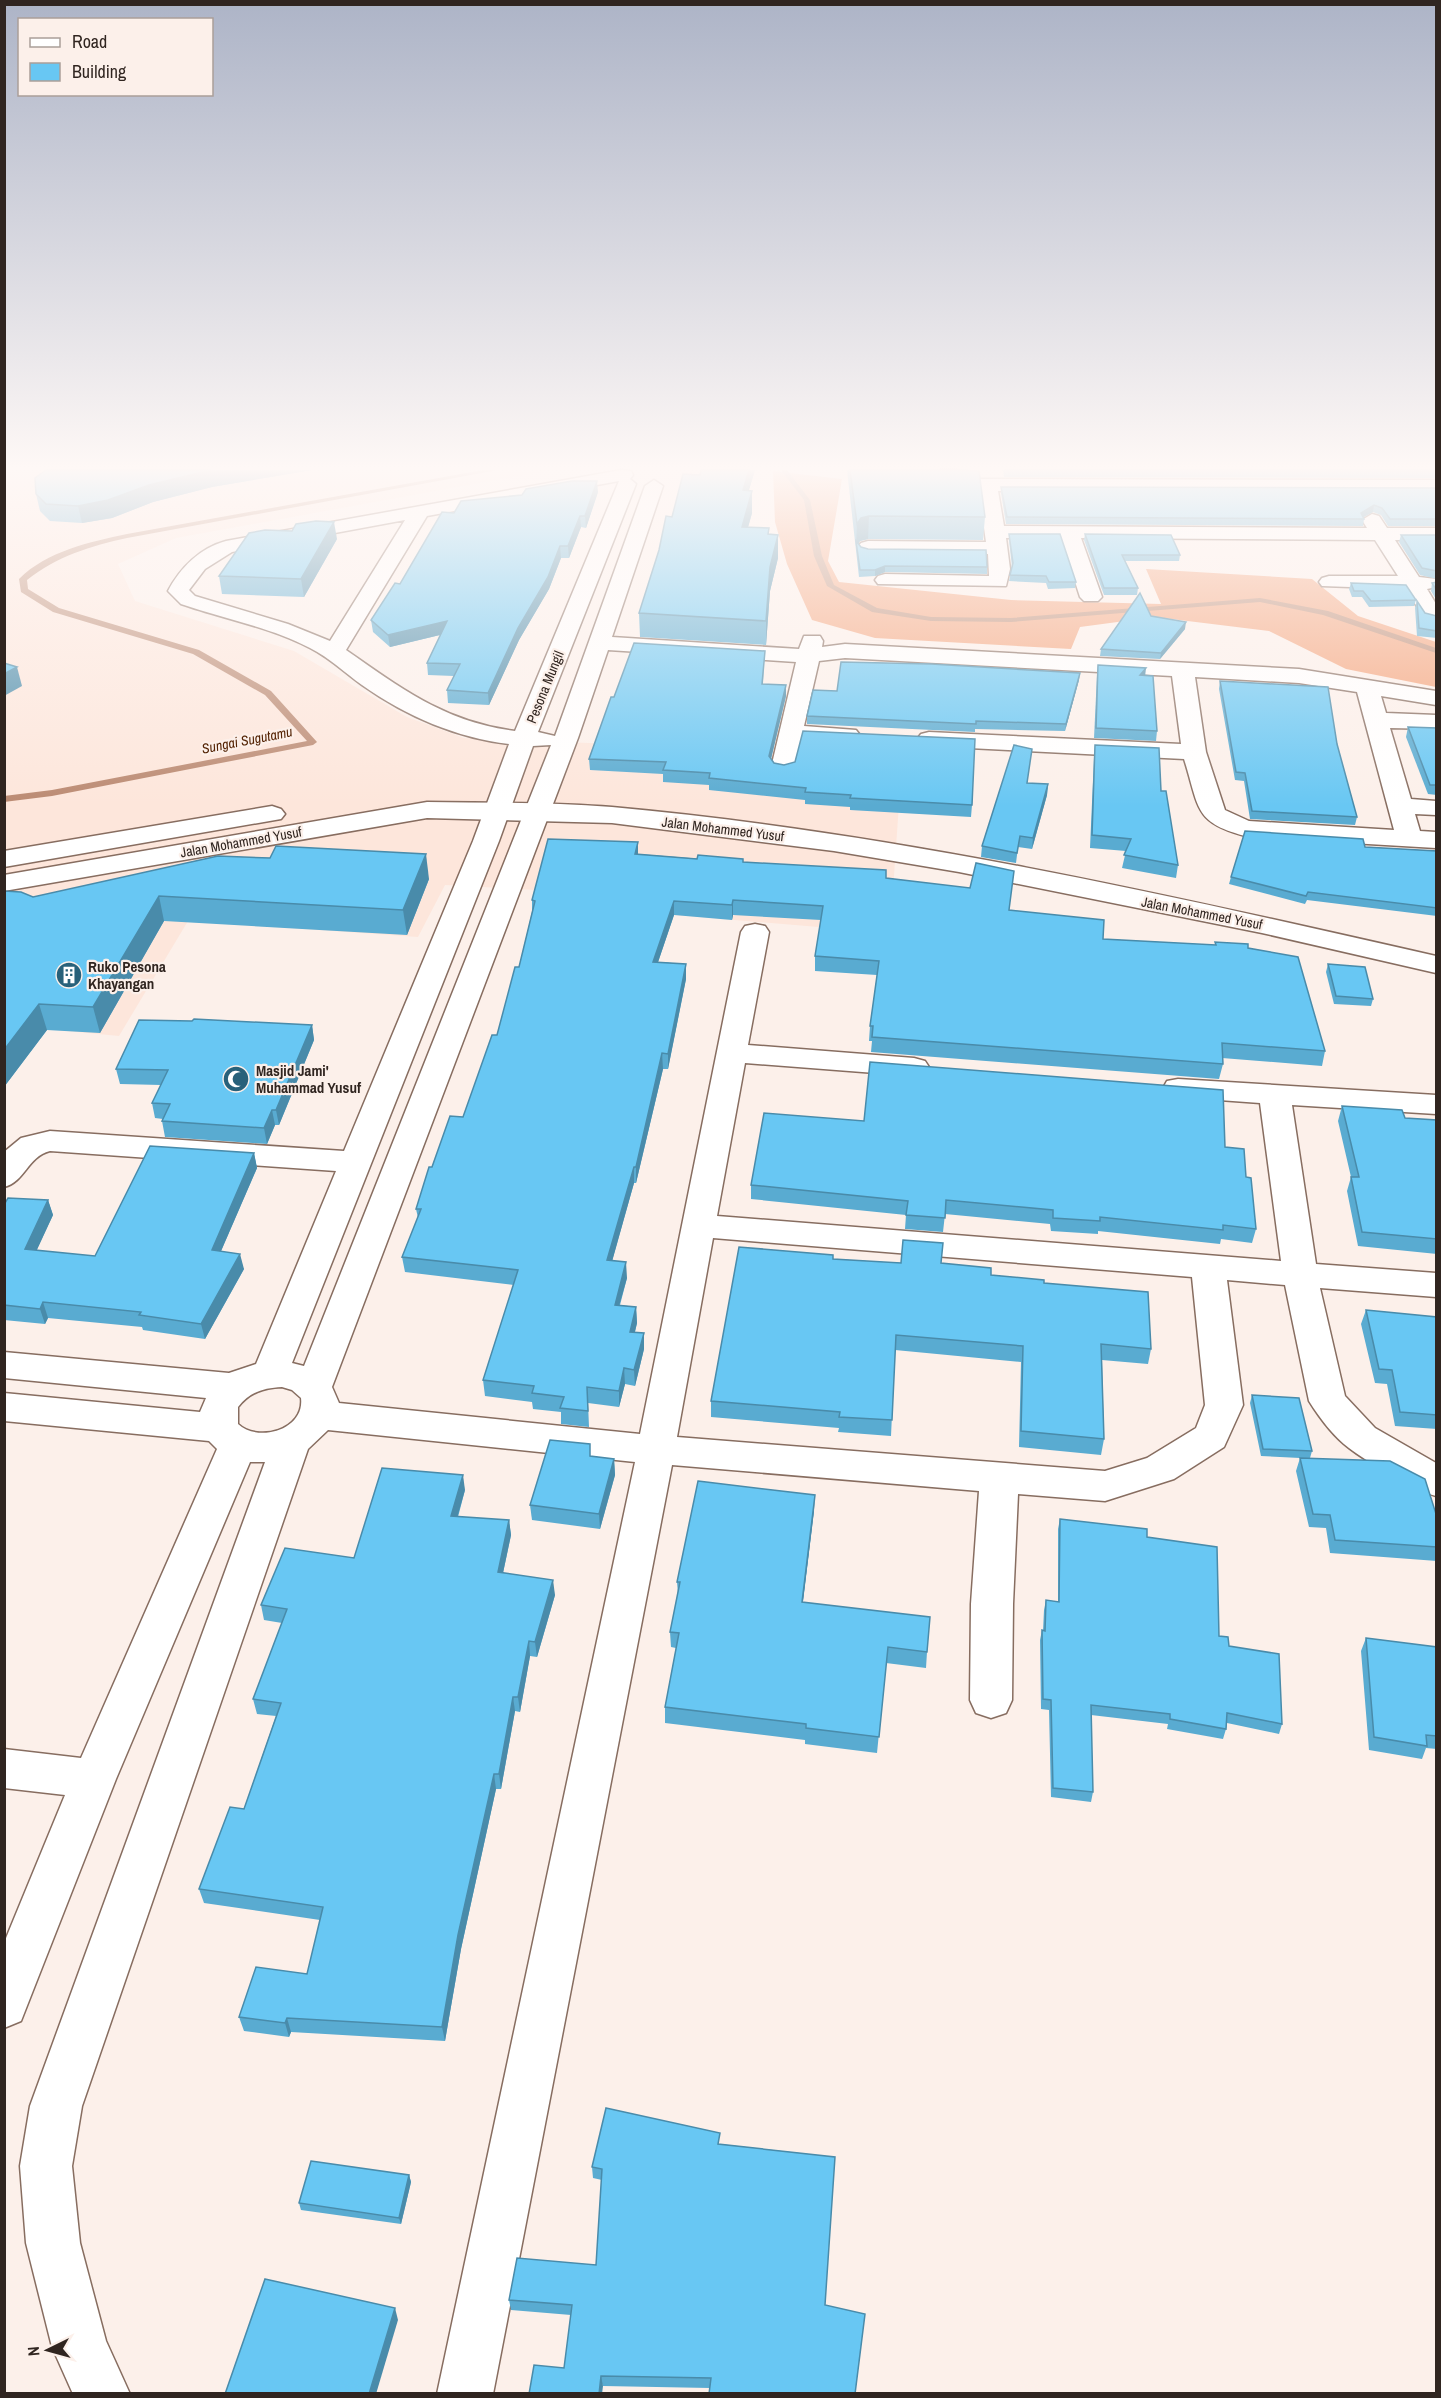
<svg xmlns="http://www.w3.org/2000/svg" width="1441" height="2398" viewBox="0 0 1441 2398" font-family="'Archivo Narrow',sans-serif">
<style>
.built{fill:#fde6db}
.forest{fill:#f3a37b}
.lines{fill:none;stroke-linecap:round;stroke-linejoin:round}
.stream{fill:#bb8a72;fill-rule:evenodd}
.minor-casing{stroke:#876d60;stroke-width:3}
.major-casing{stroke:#876d60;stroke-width:3}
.minor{fill:#fff;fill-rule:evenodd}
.major{fill:#fff;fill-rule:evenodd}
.wall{fill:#59abd1}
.shaded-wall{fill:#498baa}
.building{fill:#68c7f3;stroke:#498baa;stroke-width:1.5}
.labels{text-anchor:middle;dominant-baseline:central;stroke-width:4.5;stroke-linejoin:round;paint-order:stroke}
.far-street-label{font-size:14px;fill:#302520;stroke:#fcf0ea}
.far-water-label{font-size:14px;font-style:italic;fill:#532203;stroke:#fcf0ea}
.poi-label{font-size:15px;font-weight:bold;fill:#302520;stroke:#fcf0ea;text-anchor:start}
</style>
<rect width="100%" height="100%" fill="#fcf0ea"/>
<g class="built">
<path d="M4,470H552L176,538L118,564L135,601L294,651L407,717L464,738L766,750L763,771L899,804L890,933L604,909L608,894L445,885L418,937L188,921L119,1036L5,1025Z"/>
<path d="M770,470H932L926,483L842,479Z"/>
</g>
<path class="forest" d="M773,471L842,479L828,561L839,582L1011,600L1161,604L1146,569L1312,579L1358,616L1436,642V687L1346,669L1269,631L1155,617L1080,627L1071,649L875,638L812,620L787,564L775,522Z"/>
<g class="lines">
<g class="stream">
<path d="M483,470H498L127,538C91,546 57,556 27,580L28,589L59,608L199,650L271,691L317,742L313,745L52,796L4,802V796L52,790L307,741L265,695L193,654L53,612L21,592L19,579C47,551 90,542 127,534Z"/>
<path d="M781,470H787L810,500L822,556L834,585L877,608L931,617L1011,618L1260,598L1328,611L1436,648V653L1323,615L1260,602L1011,622L931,621L872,612L827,586L814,556L804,500Z"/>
</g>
<defs>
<g id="minor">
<path d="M621,470L631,471L633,475L630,479L636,484L538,732L555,736L645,486L654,480L663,486L612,637L799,649L804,636H820L823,641L822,647L845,644L1299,669L1436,691V705L1381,696L1386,713L1436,715V729L1390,728L1411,799L1436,801V815L1415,814L1420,831L1436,832V848L1249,837C1193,823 1200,809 1184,759L929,746L921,744L917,739L921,734L929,732L1181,744L1172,676L845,658L819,661L804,726L856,730L860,735L856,740L848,742L801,740L792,773L783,775L774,773L771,768L796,662L608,650L578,738L332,1387L339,1403L640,1434L741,932L745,926L755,924L765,926L769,932L748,1045L914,1058L925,1061L929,1067L925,1073L914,1076L745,1063L717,1216L1281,1261L1260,1103L1178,1097L1167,1095L1163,1088L1167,1081L1178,1079L1436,1095V1114L1292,1105L1316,1264L1436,1273V1297L1320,1288L1345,1396L1375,1428L1436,1463V1496C1415,1490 1367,1462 1349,1448C1334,1437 1319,1417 1309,1401L1285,1285L1227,1280L1243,1405L1224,1447L1174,1479L1105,1501L1018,1494L1013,1604L1012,1700L1006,1713L991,1718L976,1713L970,1700L971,1604L979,1491L672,1465L493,2394H437L635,1462L328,1430L308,1449L82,2106L72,2166L80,2243L106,2341L130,2394H73L52,2347L26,2243L20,2166L30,2106L265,1462H250L116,1779L21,2021L4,2028V1943L65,1795L4,1788V1749L81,1758L217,1449L209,1441L4,1421V1393L200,1412L206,1398L4,1378V1352L229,1373L256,1364L336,1171L50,1151C27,1157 25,1182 4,1187V1152L21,1138L50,1131L344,1151L473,841L509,744C457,738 406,716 362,685C345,673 330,658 310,648C270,627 224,619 181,604L168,591C180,568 200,548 226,541ZM619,481L515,731C445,722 402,689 346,650L427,516ZM405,520L330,641L288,624L195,596L189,590L205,569L232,552ZM1195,677L1299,683L1357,692L1394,830L1249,821L1225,810L1206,752ZM551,745L304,1366L292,1363L499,841L533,746ZM713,1238L1192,1277L1205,1405L1196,1428L1147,1458L1105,1471L677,1437ZM282,1387L292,1390L301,1398C305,1430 258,1443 238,1424V1407C250,1392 263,1388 282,1387Z"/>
<path d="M940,470H958V477L968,479L1436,480V492L998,491L1004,526L1367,528L1362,520L1372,514L1379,516L1387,528H1436V540H1395L1419,577L1436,579V587L1427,589L1436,604V621L1424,618L1406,589L1322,586L1319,582L1322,578L1329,576H1398L1375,540L1081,538L1102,597L1098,601H1084L1080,597L1061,538H1006L1010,569L1006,586L878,584L875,580L878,576L885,574L989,576L988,554L868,553L861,551L858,547L861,543L868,541L986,542L979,491L947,488L939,479Z"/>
</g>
<g id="major">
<path d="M427,802C489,803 551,802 612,807C890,832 1165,894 1436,956V973L1262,933L959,872L834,851L612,823L427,818L4,891V875Z"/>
<path d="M272,806L281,809L285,814L281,819L4,867V851Z"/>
</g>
</defs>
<use href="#minor" class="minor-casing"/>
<use href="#major" class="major-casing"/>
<use href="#minor" class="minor"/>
<use href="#major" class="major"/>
</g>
<g class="wall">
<path d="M46,470H312L212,487L153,502L112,518L82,523L50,521L40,511L36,494Z"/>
<path d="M701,470H755L749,490L752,513L748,527L769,528V534L778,558L770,591L766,645L640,637L639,613L672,517L700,475Z"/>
<path d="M847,470H965L985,517L983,540L868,539L860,541L858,544L861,547L868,549L987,567V574L885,572L875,576L859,577Z"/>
<path d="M1003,470H1437V481L1436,478L1004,477Z"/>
<path d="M1001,487L1437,488V531L1436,526H1388L1381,515L1373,512L1364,517V519L1363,526L1006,524L1001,493Z"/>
<path d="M598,492L586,528L581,527L569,558H561L549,589L519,640L489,705L448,703L447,690L454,676L428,675L427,663L440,635L390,647L373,632L371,620L400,584Z"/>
<path d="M1009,534L1076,582L1075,588L1048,589L1046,583L1009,581L1012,567L1009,540Z"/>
<path d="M1085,534L1180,555L1179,561H1125L1138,588L1137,595H1104L1084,540Z"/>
<path d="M1401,535H1437V579L1420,575L1399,542Z"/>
<path d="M337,539L304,597L222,594L219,576Z"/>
<path d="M1437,582V601L1431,591L1432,583Z"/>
<path d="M1351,583L1416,600L1414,606L1369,607L1362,597H1352L1349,589Z"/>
<path d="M1417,601L1425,613L1437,616V638L1417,636L1415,608Z"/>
<path d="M1185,629L1160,659L1100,656L1101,649Z"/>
<path d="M764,662L763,684L786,696L771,759L774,763L972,805L971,817L850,810V807L805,804V800L709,790V785L663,782V774L590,770L589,759L614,697Z"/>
<path d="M1098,665L1157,731L1156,741L1094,738L1097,674Z"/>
<path d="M1079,680L1065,731L975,729V732L807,724V716L837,691Z"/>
<path d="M1220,681L1337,744L1357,817L1355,825L1250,819L1244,781L1235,780L1219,689Z"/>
<path d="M1408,727L1437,728V795L1428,794L1406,737Z"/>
<path d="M1095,745L1161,791L1178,865L1176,878L1122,868L1126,851L1090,848L1094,757Z"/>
<path d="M1028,783L1048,784L1047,795L1032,849L1018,847L1016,863L981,857L982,846Z"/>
<path d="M1365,847L1437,851V916L1307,900L1305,904L1229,884L1231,877Z"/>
<path d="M638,854L743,862L886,878L1009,910L1103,939L1215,945V942L1248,948L1325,1051L1322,1066L1222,1058L1223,1064L1219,1079L871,1052L872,1041H869L870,1026L877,975L815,971V956L821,920L733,915L732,920L674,915L658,962L686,964V979L668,1069H663L636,1183H634L612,1261L627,1278L620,1305L636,1307L637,1323L635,1332L644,1349L635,1386L625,1384L619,1407L588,1403L589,1427L561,1424V1412L533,1409L532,1402L485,1396L483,1380L514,1285L405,1272L402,1257L418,1218L416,1209L432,1167L463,1117L497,1035L519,967L532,912V900Z"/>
<path d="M429,879L407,935L164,921L100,1033L47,1030L4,1087V891L33,897Z"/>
<path d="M1328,964L1373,999L1371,1006L1334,1004L1326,972Z"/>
<path d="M312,1025L314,1040L279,1125H275L267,1144L165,1137L162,1121L163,1119L155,1118L152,1103L161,1085L120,1084L116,1069Z"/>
<path d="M1342,1106L1405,1118L1437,1120V1254L1358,1246L1347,1191L1351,1177L1338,1121Z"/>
<path d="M864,1121L1225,1147L1246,1177L1256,1229L1252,1243L1221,1239L1220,1244L1098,1231V1234L1051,1231L1050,1224L945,1214L943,1232L905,1229L906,1215L751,1199V1185Z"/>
<path d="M254,1153L257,1168L221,1251L244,1269L205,1339L143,1330L142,1327L48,1318L45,1324L4,1320V1205L48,1200L53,1215L36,1251L95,1256Z"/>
<path d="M833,1259L901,1263H941L991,1275L1044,1283L1151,1349L1148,1364L1102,1360L1104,1439L1101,1455L1019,1447L1021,1362L895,1350L891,1436L838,1432L839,1428L711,1417V1401Z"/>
<path d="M1366,1310L1437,1317V1429L1395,1426L1387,1384L1375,1383L1361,1324Z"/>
<path d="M1252,1395L1312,1451L1310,1458L1437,1517V1561L1330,1553L1326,1528L1309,1527L1296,1471L1300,1458L1261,1456L1250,1403Z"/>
<path d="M591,1456L614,1459L615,1475L600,1529L532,1520L530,1505Z"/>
<path d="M465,1490L458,1517L509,1520L511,1535L503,1573L555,1595L537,1657L530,1656L520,1712L515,1711L501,1789H496L461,1949L445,2041L291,2032L289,2037L244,2031L239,2017L307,1974L320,1920L204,1903L199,1889L244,1809L276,1716L257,1714L253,1699L282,1623L264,1620L261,1605L354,1558Z"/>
<path d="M814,1511L803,1602L927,1652L926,1668L886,1663L877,1753L805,1744V1740L665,1723V1707L676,1648L671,1647L670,1632L678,1594L677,1582Z"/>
<path d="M1060,1519L1147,1537L1219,1636L1229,1646L1282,1724L1279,1734L1227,1723L1226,1729L1223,1739L1167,1729L1168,1724L1091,1715L1093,1792L1091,1802L1051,1797L1049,1710L1041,1709L1040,1640L1042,1630L1043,1631L1044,1610L1046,1600L1058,1602V1529Z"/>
<path d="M1366,1638L1437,1647V1749L1426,1748L1422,1759L1369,1750L1361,1651Z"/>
<path d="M720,2144L835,2157L710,2388L603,2386L571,2315L511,2310L509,2300L596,2265L602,2180L593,2178L592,2167Z"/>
<path d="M409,2175L411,2182L401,2224L301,2210L299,2203Z"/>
</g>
<g class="shaded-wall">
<path d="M211,470H312L212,487L153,502L112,518L82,523L78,506L149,485Z"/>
<path d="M749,470H755L742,512L743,490Z"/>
<path d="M597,481L598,492L586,528L585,516Z"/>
<path d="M752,491V513L742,549V527Z"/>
<path d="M1374,505L1373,512L1360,519L1361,513Z"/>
<path d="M580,516L581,527L569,558L568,546Z"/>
<path d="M869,516L868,539L860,541L857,546L856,541V547L857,524L861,518Z"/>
<path d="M334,522L337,539L304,597L301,579Z"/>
<path d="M778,535V558L770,591L766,645V621L770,567Z"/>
<path d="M560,546L561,558L549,589L519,640L489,705L488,693L518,628Z"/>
<path d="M885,566V572L875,576V570Z"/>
<path d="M447,621L448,633L390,647L388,635Z"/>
<path d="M1186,622L1185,629L1160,659L1161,653Z"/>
<path d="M17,667L22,686L4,696V674Z"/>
<path d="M1146,668L1145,677L1140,675Z"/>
<path d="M1080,673L1079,680L1065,731L1066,724Z"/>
<path d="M786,685V696L769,767V756Z"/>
<path d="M1048,784L1047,795L1032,849L1033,838Z"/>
<path d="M638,842V856L635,854Z"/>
<path d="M426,854L429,879L407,935L403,910Z"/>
<path d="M159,896L164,921L100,1033L93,1007Z"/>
<path d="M733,900V915L732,920V905Z"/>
<path d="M674,901V915L653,977V962Z"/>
<path d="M686,964V979L668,1069V1054Z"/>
<path d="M39,1004L47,1030L4,1087V1050Z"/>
<path d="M312,1025L314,1040L279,1125L276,1110Z"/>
<path d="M662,1053L663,1069L636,1183V1167Z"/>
<path d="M272,1110L275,1125L267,1144L264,1128Z"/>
<path d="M254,1153L257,1168L215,1265L212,1250Z"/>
<path d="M634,1167V1183L608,1276L607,1260Z"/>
<path d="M48,1200L53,1215L30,1265L25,1249Z"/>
<path d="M240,1254L244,1269L205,1339L201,1324Z"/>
<path d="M626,1262L627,1278L615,1320V1305Z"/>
<path d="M43,1302L48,1318L45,1324L40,1309Z"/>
<path d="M636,1307L637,1323L631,1347L630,1332Z"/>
<path d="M644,1333V1349L635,1386L634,1370Z"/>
<path d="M624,1368L625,1384L619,1407V1391Z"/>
<path d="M614,1459L615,1475L600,1529L599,1514Z"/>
<path d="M463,1475L465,1490L453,1532L451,1516Z"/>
<path d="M815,1495L814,1511L801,1617L802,1602Z"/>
<path d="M509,1520L511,1535L500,1587L498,1572Z"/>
<path d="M553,1580L555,1595L537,1657L535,1642Z"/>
<path d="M529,1641L530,1656L520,1712L518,1697Z"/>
<path d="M513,1697L515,1711L501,1789L499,1774Z"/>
<path d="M494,1774L496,1789L461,1949L445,2041L442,2027L458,1935Z"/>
<path d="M287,2018L291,2032L289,2037L285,2023Z"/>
<path d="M409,2175L411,2182L401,2224L399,2218Z"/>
<path d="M395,2308L398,2320L376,2394H369Z"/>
<path d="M601,2376L603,2386L602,2394H599Z"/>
</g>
<g class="building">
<path d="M46,470H211L149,485L108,500L78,506L46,504L36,494L35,478Z"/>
<path d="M701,470H749L743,490L752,491L742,527L769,528L768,534L778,535L770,567L766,621L639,613L659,550L666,516L672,517L683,474L700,475Z"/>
<path d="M850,470H965L979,471L985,517L869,516L861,518L857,524Z"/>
<path d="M1004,470H1437V471Z"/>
<path d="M572,481H597L585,516H580L568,546H560L548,577L518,628L488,693L447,690L460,664L427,663L447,621L388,635L371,620L395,583L400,584L442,512L454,513L461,501L522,495L526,489Z"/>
<path d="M1001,487L1437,488V519H1390L1382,508L1374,505L1361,513L1364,519L1007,517Z"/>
<path d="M316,521L334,522L301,579L219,576L249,533L265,530L292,531L296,524Z"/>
<path d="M1009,534H1060L1076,582H1049L1046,576L1010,575L1013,563Z"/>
<path d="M1085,534L1171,535L1180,555H1122L1138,588H1104Z"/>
<path d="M1401,535H1437V571L1422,568Z"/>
<path d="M856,541L861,547L868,549L986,550L987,567L885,566L875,570H860Z"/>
<path d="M1437,582V591L1432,583Z"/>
<path d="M1351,583L1406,585L1416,600L1371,601L1363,591H1354Z"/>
<path d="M1140,593L1151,616L1186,622L1161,653L1101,649Z"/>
<path d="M1417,601L1425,613L1437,616V631L1419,628Z"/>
<path d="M634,643L765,651L762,684L786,685L769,756L774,763L784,765L795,762L803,731L975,739L972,805L850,798L851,795L805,792L806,788L709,778L710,773L663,770L666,762L589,759L611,697H614Z"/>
<path d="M841,662L931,664L1080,673L1066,724L976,721V724L807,716L813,690L837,691Z"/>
<path d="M4,663L17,667L4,674Z"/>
<path d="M1098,665L1146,668L1140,675L1153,676L1157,731L1096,728Z"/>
<path d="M1220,681L1328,687L1337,744L1357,817L1252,811L1245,773L1236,772Z"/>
<path d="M1408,727L1437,728V785H1430Z"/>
<path d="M1014,745L1032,749L1027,783L1048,784L1033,838L1020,836L1017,853L982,846Z"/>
<path d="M1095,745L1159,748L1161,791H1166L1178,865L1124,855L1131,839L1092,835Z"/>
<path d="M1245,831L1363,839L1365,847L1437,851V908L1308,892L1306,896L1231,877Z"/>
<path d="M548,839L638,842L635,854L697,859L698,855L743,859V862L886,870V878L970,888L976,863L1014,871L1009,910L1104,920L1103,939L1216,945L1215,942L1248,944V948L1298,957L1325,1051L1222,1043L1223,1064L872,1037L873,1026H870L879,961L815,956L823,906L733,900L732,905L674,901L653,962L686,964L668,1054L662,1053L636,1167H634L607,1260L626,1262L615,1305L636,1307L630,1332L644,1333L634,1370L624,1368L619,1391L587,1387L588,1411L560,1408L564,1397L532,1393L534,1386L483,1380L518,1270L402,1257L421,1209H416L429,1167H432L450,1116L463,1117L492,1035H497L515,967H519L535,901L532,900Z"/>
<path d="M276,846L426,854L403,910L159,896L93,1007L39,1004L4,1050V891L21,892L33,897L218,856L270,858Z"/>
<path d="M1328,964L1365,967L1373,999L1336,996Z"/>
<path d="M194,1019L312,1025L276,1110H272L264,1128L162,1121L170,1104L152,1103L168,1070L116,1069L139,1020L192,1021Z"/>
<path d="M870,1062L1223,1090L1225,1147L1244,1149L1246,1177L1251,1178L1256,1229L1223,1225V1230L1100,1217V1221L1053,1218V1210L946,1200L945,1218L906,1215L908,1201L751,1185L764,1113L864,1121Z"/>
<path d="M1342,1106L1402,1110L1405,1118L1437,1120V1239L1362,1232L1351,1177H1359Z"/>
<path d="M150,1146L254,1153L212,1250L240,1254L201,1324L139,1315L141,1312L43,1302L40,1309L4,1305V1205L8,1198L48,1200L25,1249L95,1256Z"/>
<path d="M903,1240L943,1243L941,1263L991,1268V1275L1044,1280V1283L1148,1292L1151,1349L1101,1344L1104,1439L1021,1431L1023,1346L896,1335L892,1420L839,1417L840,1412L711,1401L739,1247L833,1255V1259L901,1263Z"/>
<path d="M1366,1310L1437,1317V1415L1400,1412L1392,1370L1379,1369Z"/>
<path d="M1252,1395L1299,1398L1312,1451L1263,1449Z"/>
<path d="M550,1440L590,1444V1456L614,1459L599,1514L530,1505Z"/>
<path d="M1300,1458L1390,1461L1425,1479L1437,1517V1547L1335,1540L1330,1515L1313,1514Z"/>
<path d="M382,1468L463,1475L451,1516L509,1520L498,1572L553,1580L535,1642L529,1641L518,1697H513L499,1774H494L458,1935L442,2027L287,2018L285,2023L239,2017L256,1967L307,1974L323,1907L199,1889L230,1807L244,1809L281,1703L253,1699L287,1609L261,1605L285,1548L354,1558Z"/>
<path d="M698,1481L815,1495L802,1602L930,1617L927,1652L888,1647L879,1737L806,1728V1724L665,1707L679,1633L670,1632L680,1582H677Z"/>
<path d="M1060,1519L1147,1529V1537L1217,1547L1219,1636L1228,1637L1229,1646L1279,1654L1282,1724L1227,1713L1226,1729L1170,1719V1714L1091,1705L1093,1792L1053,1788L1051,1700L1043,1699L1042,1630L1045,1631L1046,1600L1059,1602Z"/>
<path d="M1366,1638L1437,1647V1736L1426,1735L1427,1746L1374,1737Z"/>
<path d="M606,2108L720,2133L718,2144L835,2157L825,2305L865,2314L855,2394H709L711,2378L601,2376L599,2394H529L534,2365L564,2368L572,2305L509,2300L517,2258L596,2265L602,2169L592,2167Z"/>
<path d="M311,2161L409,2175L399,2218L299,2203Z"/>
<path d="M265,2279L395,2308L369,2394H225Z"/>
</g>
<linearGradient id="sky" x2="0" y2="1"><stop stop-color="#adb4c7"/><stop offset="0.58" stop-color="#fef8f6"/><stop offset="1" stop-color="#fef8f6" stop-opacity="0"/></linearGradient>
<rect width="1441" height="806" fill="url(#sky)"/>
<defs>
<symbol id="building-disc" viewBox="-11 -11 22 22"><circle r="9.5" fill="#28617a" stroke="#fcf0ea"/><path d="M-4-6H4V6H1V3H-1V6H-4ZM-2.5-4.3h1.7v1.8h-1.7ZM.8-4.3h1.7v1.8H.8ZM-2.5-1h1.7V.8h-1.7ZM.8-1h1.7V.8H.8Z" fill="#fff"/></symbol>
<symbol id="mosque-disc" viewBox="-11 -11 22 22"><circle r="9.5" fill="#28617a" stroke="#fcf0ea"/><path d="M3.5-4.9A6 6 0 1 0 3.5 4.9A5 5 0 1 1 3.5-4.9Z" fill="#fff"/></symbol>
</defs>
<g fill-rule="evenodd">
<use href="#building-disc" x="54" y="960" width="30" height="30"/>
<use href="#mosque-disc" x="221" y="1064" width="30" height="30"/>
</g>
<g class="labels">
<g class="far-street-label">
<text transform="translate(545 687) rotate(-68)">Pesona Mungil</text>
<text transform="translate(723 829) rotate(7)">Jalan Mohammed Yusuf</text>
<text transform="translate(241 842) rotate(-10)">Jalan Mohammed Yusuf</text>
<text transform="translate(1202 913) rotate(11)">Jalan Mohammed Yusuf</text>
</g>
<g class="far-water-label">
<text transform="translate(247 740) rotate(-11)">Sungai Sugutamu</text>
</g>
<g class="poi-label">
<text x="88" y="966">Ruko Pesona<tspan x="88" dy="17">Khayangan</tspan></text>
<text x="256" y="1070">Masjid Jami'<tspan x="256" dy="17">Muhammad Yusuf</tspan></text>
</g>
</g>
<rect width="1441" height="2398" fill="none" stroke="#302520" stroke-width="12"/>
<rect x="18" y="18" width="195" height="78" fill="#fcf0ea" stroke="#aa9f99" stroke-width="1.5"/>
<rect x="30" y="38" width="30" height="9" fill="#ffffff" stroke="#aa9f99" stroke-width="1.5"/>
<text x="72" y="48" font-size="18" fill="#302520">Road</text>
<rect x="30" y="63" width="30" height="18" fill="#68c7f3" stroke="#aa9f99" stroke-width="1.5"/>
<text x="72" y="78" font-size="18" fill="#302520">Building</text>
<g transform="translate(48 2350) rotate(265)" stroke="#fcf0ea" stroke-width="4.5" paint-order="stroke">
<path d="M0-4.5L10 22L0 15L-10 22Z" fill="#302520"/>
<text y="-9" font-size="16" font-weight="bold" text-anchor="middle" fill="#302520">N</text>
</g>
</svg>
